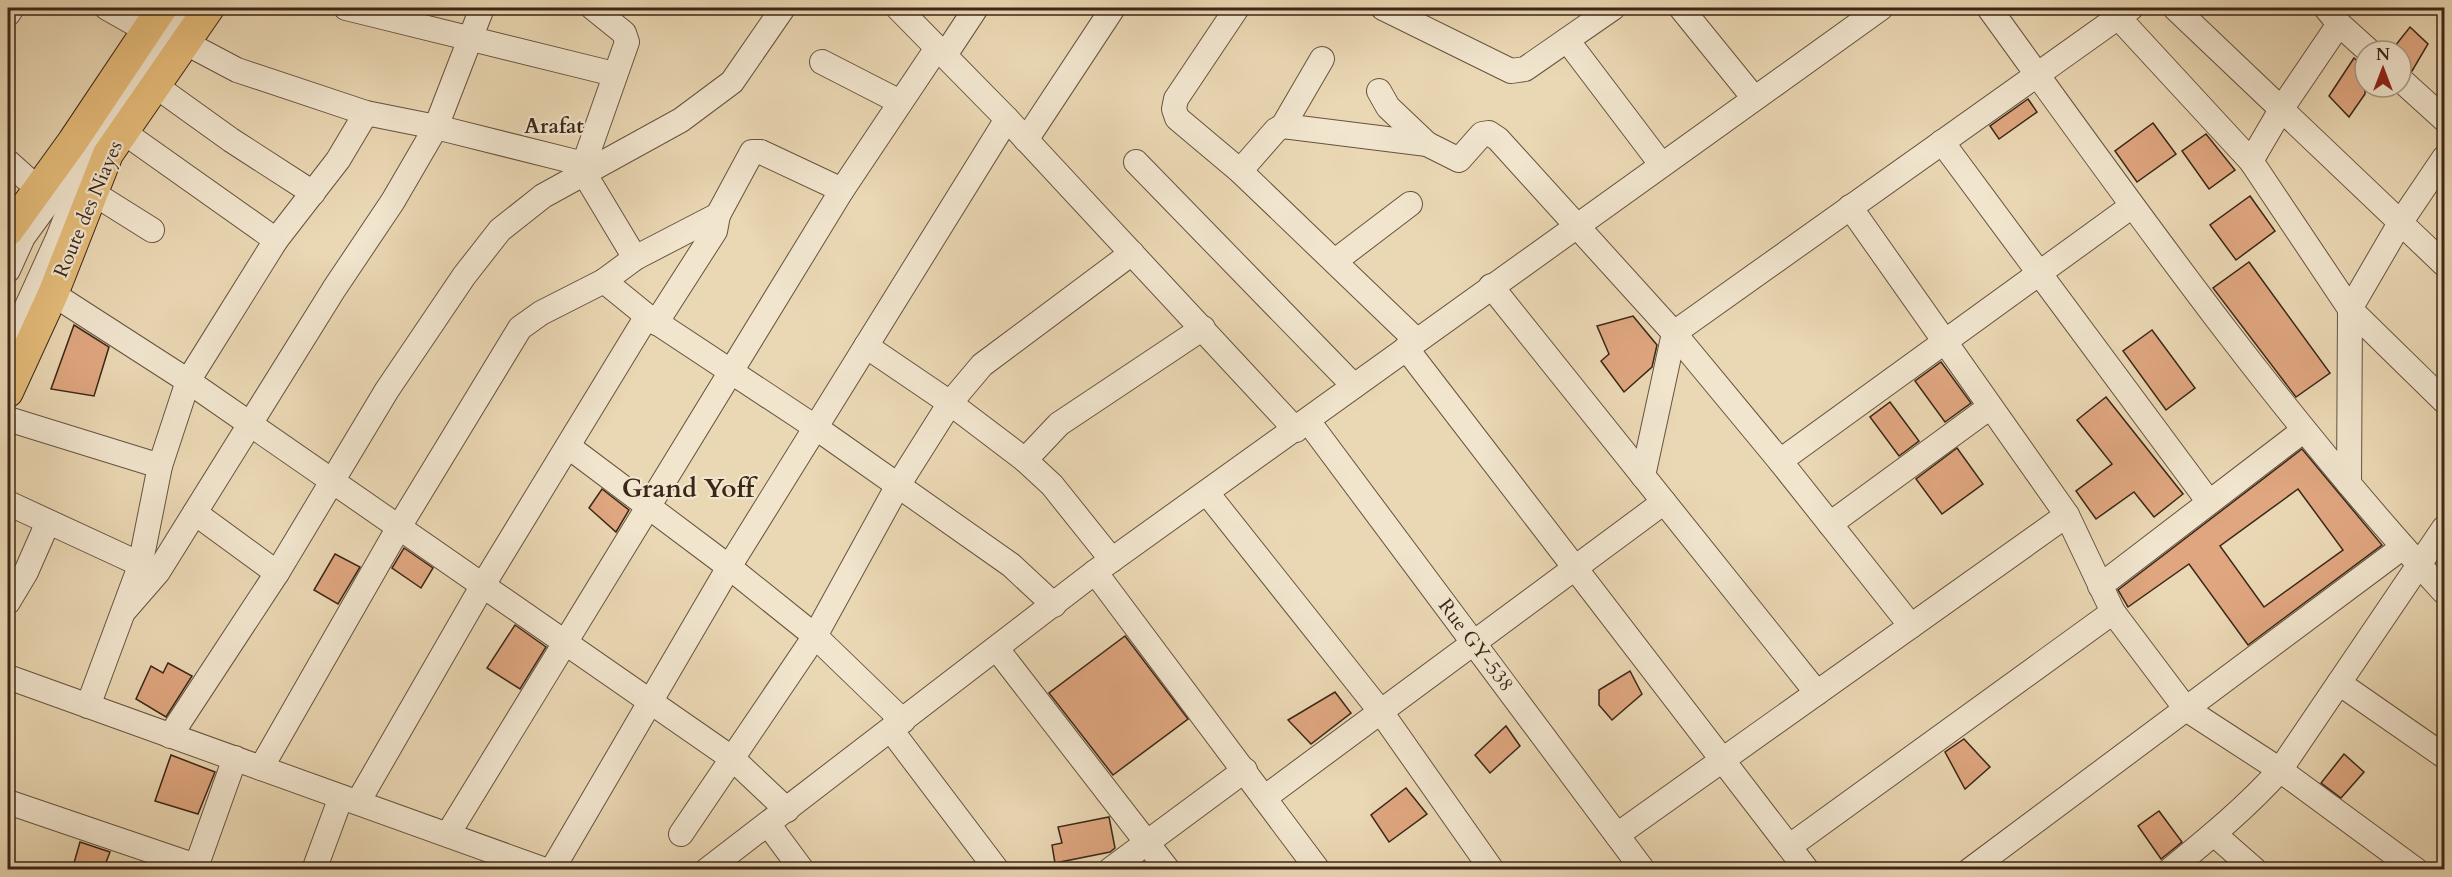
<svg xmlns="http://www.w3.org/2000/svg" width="2452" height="877" viewBox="0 0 2452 877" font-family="Cardo,serif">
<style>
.building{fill:#dfa67f;stroke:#3a2718;stroke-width:1.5;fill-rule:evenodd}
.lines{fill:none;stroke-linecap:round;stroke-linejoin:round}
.minor-casing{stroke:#66533f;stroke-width:26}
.major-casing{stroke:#3a2718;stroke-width:32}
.minor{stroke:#f1e5ce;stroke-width:24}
.major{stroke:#e5bc7a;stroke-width:30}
.labels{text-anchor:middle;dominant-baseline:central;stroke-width:4.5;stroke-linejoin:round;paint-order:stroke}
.street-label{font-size:20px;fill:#3a2718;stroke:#f1e5ce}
.neighbourhood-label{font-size:21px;font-weight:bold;fill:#3a2718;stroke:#f1e5ce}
.district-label{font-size:26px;font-weight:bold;fill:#3a2718;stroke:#f1e5ce}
</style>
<rect width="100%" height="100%" fill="#ead7b3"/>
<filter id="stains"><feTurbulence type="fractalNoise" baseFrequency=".00333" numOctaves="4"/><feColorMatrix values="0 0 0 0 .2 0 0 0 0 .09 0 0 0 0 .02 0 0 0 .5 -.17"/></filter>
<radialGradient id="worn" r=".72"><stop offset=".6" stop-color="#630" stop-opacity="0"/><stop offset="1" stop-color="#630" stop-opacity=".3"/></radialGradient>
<g class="building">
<path d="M2410,27L2428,44L2412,71L2401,66V51H2391Z"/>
<path d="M2354,58L2365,68V94L2349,117L2329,96Z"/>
<path d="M2028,99L2037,112L1999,139L1990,126Z"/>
<path d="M2153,123L2176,154L2137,182L2115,151Z"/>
<path d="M2206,134L2235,170L2209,189L2182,151Z"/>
<path d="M2250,196L2275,231L2236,260L2210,225Z"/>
<path d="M2249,262L2330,373L2296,397L2213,288Z"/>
<path d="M1633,316L1657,345L1652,367L1624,392L1601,361L1609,354L1597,326Z"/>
<path d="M74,325L109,347L94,396L51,389Z"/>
<path d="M2152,330L2195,388L2166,410L2123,351Z"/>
<path d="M1941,362L1971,403L1945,422L1915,381Z"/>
<path d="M2106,397L2183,494L2154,517L2134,492L2096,519L2076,491L2112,464L2077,420Z"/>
<path d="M1890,402L1919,441L1899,456L1870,417Z"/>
<path d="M1957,448L1983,484L1942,514L1916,479Z"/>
<path d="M2302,449L2382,545L2248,645L2189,564L2128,607L2118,590ZM2298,489L2343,550L2264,607L2220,546Z"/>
<path d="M602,489L629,510L616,532L589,508Z"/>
<path d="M404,548L433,568L421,588L392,568Z"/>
<path d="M335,554L360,567L338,604L314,590Z"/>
<path d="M515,625L546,647L520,689L487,668Z"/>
<path d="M1125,636L1188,719L1113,775L1049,693Z"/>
<path d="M168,663L192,676L166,717L136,699L151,666L163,673Z"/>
<path d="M1630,671L1642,694L1612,720L1599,705V690Z"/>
<path d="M1335,692L1351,713L1311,744L1288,720Z"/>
<path d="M1506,726L1520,746L1490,773L1475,755Z"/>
<path d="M1964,739L1990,767L1965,789L1945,752Z"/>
<path d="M2344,754L2364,772L2341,798L2321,783Z"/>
<path d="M171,755L215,772L198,814L155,801Z"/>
<path d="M1406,788L1427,814L1389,842L1371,815Z"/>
<path d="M2159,811L2182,842L2161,859L2138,826Z"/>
<path d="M1109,817L1115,848L1110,852L1055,863L1052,845L1062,843L1058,827Z"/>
<path d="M80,842L110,852L103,870H72Z"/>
</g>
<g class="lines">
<defs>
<g id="minor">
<path d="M107,8L146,30"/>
<path d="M346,8L614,74"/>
<path d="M593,8L624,33L627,42L584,164V173L635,258"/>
<path d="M898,8L1007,119L1296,430"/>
<path d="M1237,8L1176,99L1174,109L1177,118L1240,171L1416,340"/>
<path d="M1383,8L1511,71L1525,69L1613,8"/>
<path d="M1681,8L1754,98"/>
<path d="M1989,8C2134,208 2276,410 2444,592"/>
<path d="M2175,8L2444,264"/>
<path d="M2326,8L2339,24L2369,51"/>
<path d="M8,14L12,8"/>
<path d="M2118,17L2251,161L2350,309L2444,401"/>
<path d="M1567,40L1661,164"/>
<path d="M184,42L237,70L366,113L436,127L584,164"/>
<path d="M945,55L976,8"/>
<path d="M822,62L900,102"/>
<path d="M2401,80L2444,119"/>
<path d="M153,84L231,140L313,193"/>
<path d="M1379,91L1388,107L1427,144"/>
<path d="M1283,126L1322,59"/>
<path d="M122,131L276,240"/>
<path d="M1026,140L1113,8"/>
<path d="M1942,142L2209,502"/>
<path d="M2251,161L2282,108L2339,24"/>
<path d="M8,162L38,189"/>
<path d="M1136,162L1354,386"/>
<path d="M1240,171L1276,130L1283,126L1427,144L1459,160L1482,134L1489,133L1498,139L1674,333L1780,461L1911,626"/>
<path d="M93,193L152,230"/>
<path d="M1850,207L2067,515L2113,612L2186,709L2280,770L2416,870"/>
<path d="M1335,261L1410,204"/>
<path d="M8,270L23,237L102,129L184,8"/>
<path d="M604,281L647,316L815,427L1011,565L1054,605"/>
<path d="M1491,286L1817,693"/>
<path d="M53,294L188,381L733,759L787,810"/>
<path d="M656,323L715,231L718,215"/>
<path d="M866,346L950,403L1025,460L1052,485L1112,560"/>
<path d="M8,348L58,238L87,164"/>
<path d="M1406,348L1807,870"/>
<path d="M8,419L160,466"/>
<path d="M1308,421L1643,870"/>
<path d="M569,447L729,567L815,636L903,721"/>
<path d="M1025,460L1059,424L1203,328"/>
<path d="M1780,461L2132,206"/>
<path d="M1643,476L1674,333L2131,8"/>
<path d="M2349,484L2350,309L2400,223L2444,158"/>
<path d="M1207,493L1381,712L1492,870"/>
<path d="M8,503L155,571"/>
<path d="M195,513L277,573"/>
<path d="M1830,524L1990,407"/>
<path d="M1095,572L1318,870"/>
<path d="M2100,586L2304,430"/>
<path d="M8,602L26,572L48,522"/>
<path d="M125,610L158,572L334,289L393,201L436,127L482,8"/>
<path d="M997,649L1168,870"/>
<path d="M8,677L545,870"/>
<path d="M2339,683L2444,756"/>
<path d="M88,706L140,566L160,466L188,381L276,240L338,160L366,113"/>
<path d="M891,730L997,870"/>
<path d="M170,736L277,573L387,390L464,276L500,230L543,196L681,120L732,82L783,8"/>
<path d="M261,768L399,527L520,328L541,313L604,281L635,258L718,215L752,152H761L842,190"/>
<path d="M1264,798L1664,502"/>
<path d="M8,802L196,866"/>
<path d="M358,802L483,585L647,316"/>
<path d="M768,824L802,870"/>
<path d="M448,834L842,190L937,48"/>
<path d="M681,834L815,636L897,487L950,403L982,365L1132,253"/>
<path d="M2214,834L2255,870"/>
<path d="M1617,835L2067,515"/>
<path d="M1790,846L2113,612"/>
<path d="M195,870L235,758"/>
<path d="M314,870L341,797"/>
<path d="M552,870L729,567L1007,119"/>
<path d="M707,870L1095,572L1881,8"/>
<path d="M1110,870L1245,770"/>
<path d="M1970,870L2403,547"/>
<path d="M2170,870C2209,838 2247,807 2280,770L2444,528"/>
</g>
<g id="major">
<path d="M8,231L73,141L162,8"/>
<path d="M8,392L53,294L108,154L209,8"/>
</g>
</defs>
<use href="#minor" class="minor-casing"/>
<use href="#major" class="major-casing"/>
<use href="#minor" class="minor"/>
<use href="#major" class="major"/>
</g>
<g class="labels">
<g class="street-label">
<text transform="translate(88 209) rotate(-67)">Route des Niayes</text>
<text transform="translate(1476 645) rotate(53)">Rue GY-538</text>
</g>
<g class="neighbourhood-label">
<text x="554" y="126">Arafat</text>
</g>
<g class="district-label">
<text x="688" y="488">Grand Yoff</text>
</g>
</g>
<rect width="2452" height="877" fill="none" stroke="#ead7b3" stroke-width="30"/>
<rect x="9" y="9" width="2434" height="859" fill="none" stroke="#3a2718" stroke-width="3"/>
<rect x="15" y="15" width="2422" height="847" fill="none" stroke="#3a2718" stroke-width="1.5"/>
<g transform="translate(2383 69)"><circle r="28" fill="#f1e5ce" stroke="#a89985" stroke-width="1.5"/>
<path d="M0-4.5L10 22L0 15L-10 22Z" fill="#8f2418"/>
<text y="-9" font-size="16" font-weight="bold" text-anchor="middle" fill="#3a2718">N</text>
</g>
<rect width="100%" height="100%" filter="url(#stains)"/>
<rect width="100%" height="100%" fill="url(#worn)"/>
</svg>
